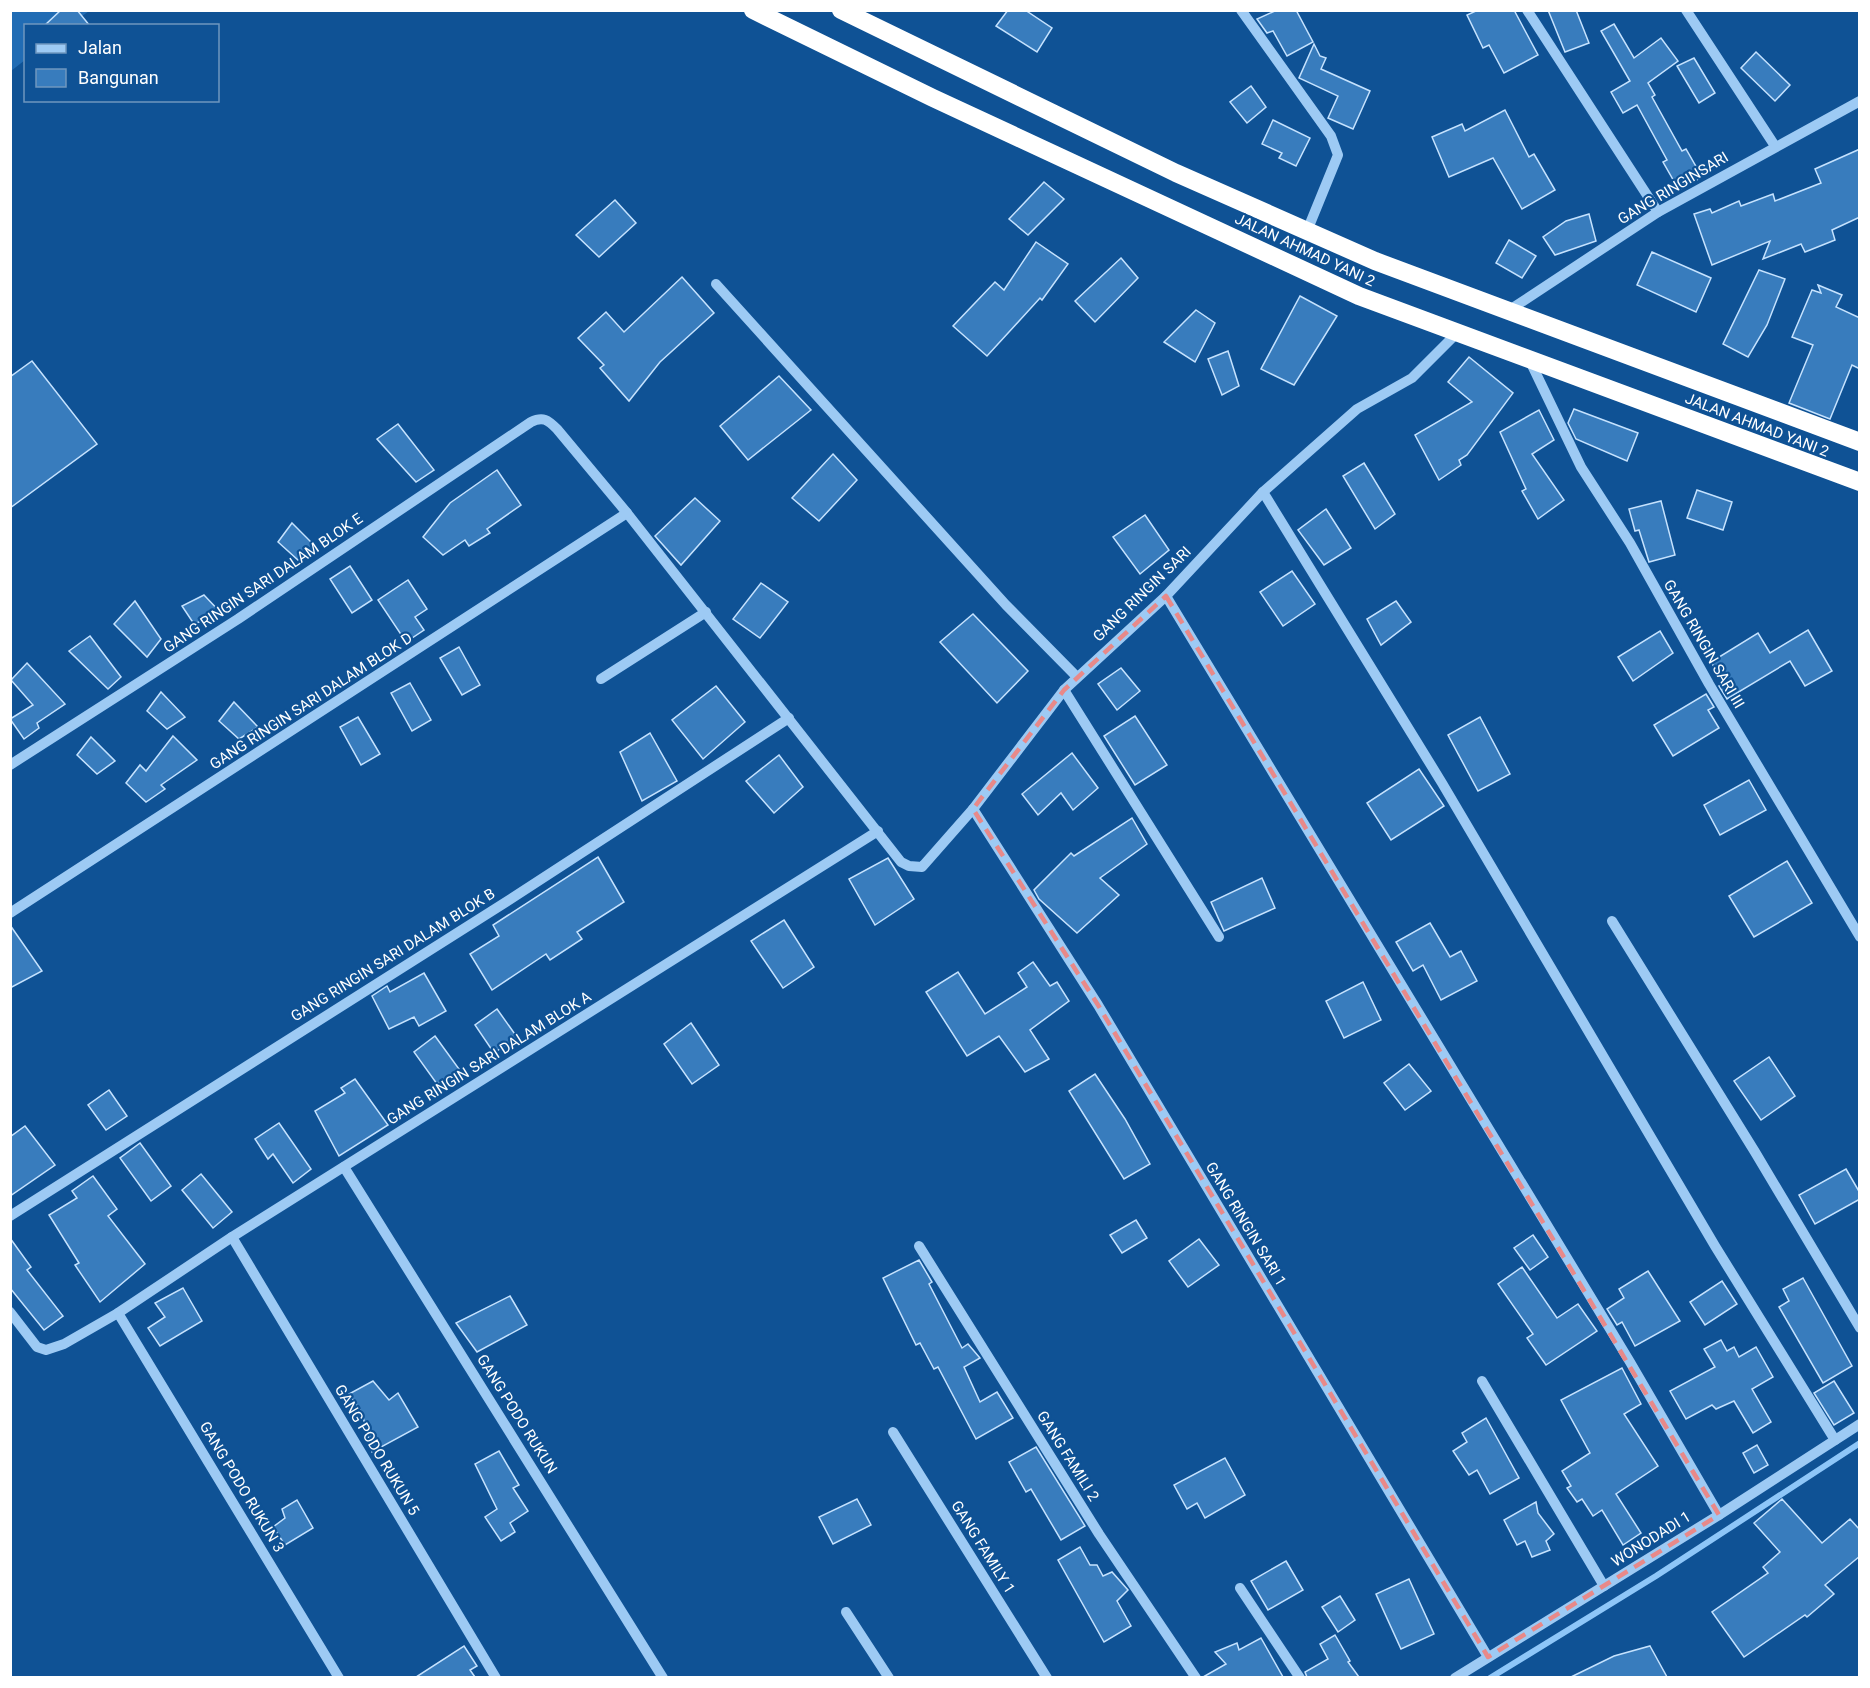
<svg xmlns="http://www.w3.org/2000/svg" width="1870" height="1688" viewBox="0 0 1870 1688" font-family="Roboto,sans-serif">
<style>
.green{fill:#216cb4}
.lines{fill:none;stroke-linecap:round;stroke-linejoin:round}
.stream{stroke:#8ec6f8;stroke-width:6}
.building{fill:#387cbd;stroke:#c5e2fe;stroke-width:1.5}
.minor{stroke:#9dcaf4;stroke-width:10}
.highway{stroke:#fff;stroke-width:18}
.marked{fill:none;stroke:#e88989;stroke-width:4.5;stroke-dasharray:12 8;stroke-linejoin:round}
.labels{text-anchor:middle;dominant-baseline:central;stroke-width:4.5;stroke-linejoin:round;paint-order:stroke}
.street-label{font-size:15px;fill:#fff;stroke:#0f5295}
</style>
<rect width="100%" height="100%" fill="#0f5295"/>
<path class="green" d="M11,11H89L70,25L26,26L25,60L11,71Z"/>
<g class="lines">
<path class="stream" d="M1490,1678L1656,1576L1860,1443"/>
</g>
<g class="building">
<path d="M61,10H77L90,26H44Z"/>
<path d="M1008,10H1025L1052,28L1037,52L996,26Z"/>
<path d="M1277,10H1296L1313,42L1287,56L1273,31L1267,33L1257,19Z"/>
<path d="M1478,10H1514L1538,55L1504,73L1489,45L1483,48L1467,15Z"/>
<path d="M1548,10H1576L1589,43L1565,52Z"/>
<path d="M1614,24L1634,58L1661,38L1678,61L1648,83L1655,95L1652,97L1682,151L1686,149L1702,177L1679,190L1663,162L1667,160L1637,105L1623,113L1611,92L1630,81L1601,31Z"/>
<path d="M1314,44L1320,56L1326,58L1321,69L1370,91L1353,129L1328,118L1338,96L1299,78Z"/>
<path d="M1756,52L1790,85L1775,101L1741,68Z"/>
<path d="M1694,58L1715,93L1699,103L1677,66Z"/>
<path d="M1251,86L1266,107L1247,123L1230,102Z"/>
<path d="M1505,110L1529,157L1534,154L1555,190L1522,209L1493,158L1449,177L1432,137L1462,124L1465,131Z"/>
<path d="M1273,120L1310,138L1296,166L1279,158L1282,153L1262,144Z"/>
<path d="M1860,149V217L1832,230L1835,240L1805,252L1801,244L1763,259L1770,241L1712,265L1694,214L1710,209L1712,213L1739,201L1741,206L1773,194L1775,201L1821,183L1815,169Z"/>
<path d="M1044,182L1064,199L1028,235L1009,219Z"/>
<path d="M615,200L636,223L599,257L576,235Z"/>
<path d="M1589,214L1596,241L1555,255L1543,237L1566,221Z"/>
<path d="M1509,240L1536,256L1522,278L1496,263Z"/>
<path d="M1036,242L1068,264L1042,300L1040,298L987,356L953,326L995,282L1004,290Z"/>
<path d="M1652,252L1711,278L1696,312L1637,285Z"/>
<path d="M1121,258L1138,278L1095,322L1075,301Z"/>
<path d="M1759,270L1785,279L1767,325L1748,357L1723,344Z"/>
<path d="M682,277L714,313L660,362L629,401L600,368L604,365L578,338L606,312L624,332Z"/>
<path d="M1818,285L1842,295L1836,307L1860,318V369L1852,365L1830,419L1789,403L1813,345L1792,337L1812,290L1821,293Z"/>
<path d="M1300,296L1337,316L1294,385L1261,369Z"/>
<path d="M1196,310L1215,323L1195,362L1164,342Z"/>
<path d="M1228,351L1239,386L1222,395L1208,359Z"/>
<path d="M1469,357L1513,393L1467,455L1459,460L1461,465L1439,480L1415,435L1472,402L1448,382Z"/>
<path d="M32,361L97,444L10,508V377Z"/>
<path d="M779,376L811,410L748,460L720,426Z"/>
<path d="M1574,409L1638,433L1627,461L1576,439L1568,423Z"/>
<path d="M1539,410L1554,440L1532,454L1564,500L1538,519L1522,491L1526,489L1500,432Z"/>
<path d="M398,424L434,470L416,482L377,439Z"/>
<path d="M833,454L857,480L819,521L792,498Z"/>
<path d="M1364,463L1395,514L1375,529L1343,476Z"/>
<path d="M497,470L521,505L487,529L490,533L469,546L465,540L443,555L423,537L450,503Z"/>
<path d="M1697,490L1732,502L1723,530L1687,518Z"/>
<path d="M695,498L720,521L681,565L655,536Z"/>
<path d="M1661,501L1675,555L1649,562L1639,530L1635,531L1629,509Z"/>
<path d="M1326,509L1351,548L1324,565L1298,530Z"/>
<path d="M1145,515L1169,550L1140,574L1113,537Z"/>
<path d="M292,523L317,548L298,560L278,542Z"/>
<path d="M350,566L372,600L352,613L330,579Z"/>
<path d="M1292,571L1315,604L1283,626L1260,592Z"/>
<path d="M408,580L427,609L415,617L424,630L406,642L378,600Z"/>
<path d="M761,583L788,602L760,638L733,619Z"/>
<path d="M204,595L221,613L194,624L182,606Z"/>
<path d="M135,601L161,639L147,657L114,624Z"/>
<path d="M1396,601L1411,622L1381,645L1367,619Z"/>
<path d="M973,614L1028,671L997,703L940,642Z"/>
<path d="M1808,630L1832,671L1805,686L1790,661L1727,699L1719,686L1724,683L1711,662L1758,633L1770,653Z"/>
<path d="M1660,631L1673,653L1633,681L1618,657Z"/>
<path d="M90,636L121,677L108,689L69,651Z"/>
<path d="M459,647L480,685L462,695L440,658Z"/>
<path d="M27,663L65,704L37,723L39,728L24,739L10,719L33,705L11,680Z"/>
<path d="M1121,668L1140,691L1117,710L1098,684Z"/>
<path d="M410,683L431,720L412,731L391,693Z"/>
<path d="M716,686L745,722L703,759L672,720Z"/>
<path d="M161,692L185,717L167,729L147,711Z"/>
<path d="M1706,694L1714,707L1708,710L1719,728L1673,756L1654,725Z"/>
<path d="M234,702L258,727L239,739L219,721Z"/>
<path d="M1135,716L1167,765L1135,785L1104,736Z"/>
<path d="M358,717L380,754L361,765L340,727Z"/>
<path d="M1480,717L1510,774L1478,791L1448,735Z"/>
<path d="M650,733L677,781L642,801L620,752Z"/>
<path d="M173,736L197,760L161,785L165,789L146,802L126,783L140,765L146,771Z"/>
<path d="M91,737L115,761L97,774L77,755Z"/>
<path d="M1072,753L1098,788L1073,810L1061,793L1038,815L1022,794Z"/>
<path d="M779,755L803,787L774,813L746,781Z"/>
<path d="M1419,769L1444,806L1391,840L1367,803Z"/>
<path d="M1749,780L1766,810L1720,835L1704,805Z"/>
<path d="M1132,818L1147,844L1100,878L1119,895L1077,933L1039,899L1034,890L1071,853L1074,856Z"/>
<path d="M598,857L624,902L577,932L582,939L550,960L546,954L492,990L470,954L499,936L493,925Z"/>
<path d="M888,858L914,899L875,925L849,879Z"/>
<path d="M1787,861L1812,903L1754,937L1729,896Z"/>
<path d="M1262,878L1275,908L1224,931L1211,902Z"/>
<path d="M784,920L814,967L783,988L751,941Z"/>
<path d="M1430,923L1450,957L1461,951L1477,981L1441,1000L1423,965L1413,971L1396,942Z"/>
<path d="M10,925L42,971L10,988Z"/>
<path d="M1033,962L1050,986L1057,982L1069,1001L1030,1030L1049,1059L1025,1072L999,1036L967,1056L926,992L958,972L985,1014L1027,987L1018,973Z"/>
<path d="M424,973L446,1011L419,1026L414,1017L389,1029L372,996L387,986L390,992Z"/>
<path d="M1363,982L1381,1020L1344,1038L1326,1001Z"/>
<path d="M497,1009L517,1037L494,1053L475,1025Z"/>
<path d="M691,1023L719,1065L692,1084L664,1044Z"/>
<path d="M435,1036L459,1069L437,1084L414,1052Z"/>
<path d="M1769,1057L1795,1096L1761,1120L1734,1081Z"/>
<path d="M1409,1064L1431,1091L1405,1110L1384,1083Z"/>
<path d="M1095,1074L1125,1119L1150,1164L1124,1179L1069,1091Z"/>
<path d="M355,1079L388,1125L339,1156L315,1111L345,1093L341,1088Z"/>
<path d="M109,1090L127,1116L106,1130L88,1105Z"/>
<path d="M279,1123L311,1169L293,1183L273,1154L268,1159L255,1139Z"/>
<path d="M25,1126L55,1165L10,1196V1137Z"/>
<path d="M140,1143L171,1186L151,1201L120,1158Z"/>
<path d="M1846,1169L1860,1193V1199L1815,1224L1799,1195Z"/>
<path d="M201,1174L232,1212L213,1228L182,1190Z"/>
<path d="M93,1176L117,1209L108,1216L145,1264L100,1302L75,1265L79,1263L49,1215L77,1198L72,1191Z"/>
<path d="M1136,1220L1147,1238L1122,1253L1110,1235Z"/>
<path d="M1533,1235L1548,1257L1530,1270L1514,1248Z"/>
<path d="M10,1238L31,1267L27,1270L63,1316L44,1330L10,1288Z"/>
<path d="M1199,1239L1219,1265L1188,1287L1169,1261Z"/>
<path d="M919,1260L932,1282L929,1284L962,1348L968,1344L980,1358L964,1367L980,1402L997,1392L1013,1418L976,1439L938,1367L934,1369L920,1343L916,1345L883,1278Z"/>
<path d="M1522,1267L1557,1318L1578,1304L1597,1331L1546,1365L1527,1338L1533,1334L1498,1284Z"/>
<path d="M1648,1271L1680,1321L1635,1346L1622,1322L1617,1325L1607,1309L1624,1298L1619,1289Z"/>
<path d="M1803,1278L1852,1366L1823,1383L1779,1307L1789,1301L1783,1289Z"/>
<path d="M1722,1281L1737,1304L1705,1325L1690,1302Z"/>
<path d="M183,1288L202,1321L160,1346L148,1328L165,1317L155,1303Z"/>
<path d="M510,1296L527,1325L477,1352L456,1323Z"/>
<path d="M1721,1340L1727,1351L1734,1347L1739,1357L1756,1347L1773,1377L1752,1389L1771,1422L1753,1433L1734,1401L1716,1409L1712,1405L1686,1419L1670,1391L1715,1367L1704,1349Z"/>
<path d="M1622,1368L1641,1404L1624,1414L1658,1466L1616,1494L1641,1533L1623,1545L1602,1510L1593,1516L1582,1499L1577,1502L1567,1488L1571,1486L1562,1471L1590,1453L1561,1400Z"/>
<path d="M373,1381L389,1400L398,1393L418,1427L372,1452L362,1413L349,1394Z"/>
<path d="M1834,1381L1854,1413L1834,1425L1814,1393Z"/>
<path d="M1486,1418L1519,1478L1490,1494L1477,1470L1469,1475L1453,1451L1467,1442L1462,1433Z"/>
<path d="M1757,1445L1768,1465L1754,1473L1743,1453Z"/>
<path d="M1036,1447L1085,1526L1061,1540L1031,1489L1026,1492L1009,1462Z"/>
<path d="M499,1451L519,1485L513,1488L528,1511L510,1523L515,1532L501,1541L485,1517L497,1509L475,1464Z"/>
<path d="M1225,1458L1245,1495L1205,1518L1197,1503L1187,1509L1174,1485Z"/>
<path d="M857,1499L871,1525L833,1544L819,1517Z"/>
<path d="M1782,1499L1822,1543L1850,1519L1860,1530V1556L1825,1585L1834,1594L1807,1617L1805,1615L1744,1657L1712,1612L1768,1573L1763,1567L1780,1552L1754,1523Z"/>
<path d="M297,1500L313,1528L285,1545L273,1527L285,1518L282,1509Z"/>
<path d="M1536,1502L1538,1513L1554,1534L1546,1541L1550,1550L1532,1557L1525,1541L1517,1545L1504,1520Z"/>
<path d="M1080,1547L1090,1565H1097L1103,1576L1112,1572L1128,1590L1117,1601L1131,1626L1104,1642L1058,1560Z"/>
<path d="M1286,1561L1303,1590L1268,1610L1251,1581Z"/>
<path d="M1409,1579L1434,1634L1401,1649L1376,1594Z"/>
<path d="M1340,1596L1355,1620L1338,1632L1322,1607Z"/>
<path d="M1335,1635L1350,1661L1348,1662L1359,1677H1307L1305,1672L1328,1659L1320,1644Z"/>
<path d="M1261,1638L1283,1677H1203L1226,1664L1215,1652L1237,1643L1239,1650Z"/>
<path d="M464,1646L477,1666L470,1670L475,1677H416Z"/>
<path d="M1650,1646L1667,1677H1571L1614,1656Z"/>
</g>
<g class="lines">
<g class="minor">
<path d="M1241,10L1331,136L1338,155L1307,231"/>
<path d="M1527,10L1658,212"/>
<path d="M1686,10L1775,146"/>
<path d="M716,284L1006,605L1077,677"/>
<path d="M1508,311L1658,212L1860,101"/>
<path d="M1530,361L1581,467L1630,543L1709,684L1860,937"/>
<path d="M1263,492L1442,783L1715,1246L1835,1440"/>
<path d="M1166,596L1630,1362L1719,1515"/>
<path d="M601,679L706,612"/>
<path d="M1064,690L1219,937"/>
<path d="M10,765L238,619L531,422C543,416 548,420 557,429L627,513L901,862L909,866L922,867L973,809L1064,690L1166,596L1263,492L1357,409L1412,378L1458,332"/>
<path d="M973,809L1098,1005L1488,1657"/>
<path d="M10,913L627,513"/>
<path d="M1612,921L1755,1152L1860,1328"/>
<path d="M344,1167L663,1678"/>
<path d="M10,1216L506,902L789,718"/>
<path d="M232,1237L496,1678"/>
<path d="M919,1246L1099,1534L1196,1678"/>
<path d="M10,1312L37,1347L46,1350L64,1344L118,1313L232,1237L878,831"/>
<path d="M118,1313L339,1678"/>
<path d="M1482,1381L1604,1586"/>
<path d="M893,1432L1047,1678"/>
<path d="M1240,1588L1300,1678"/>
<path d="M846,1612L889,1678"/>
<path d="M1455,1678L1719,1515L1860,1424"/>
</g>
<g class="highway">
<path d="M753,10L933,98L1359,296L1860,482"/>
<path d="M841,10L1176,173L1375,261L1860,442"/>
</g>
</g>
<path class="marked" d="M1166,596L1719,1515L1488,1657L1098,1005L973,809L1064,690Z"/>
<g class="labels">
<g class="street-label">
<text transform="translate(1673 188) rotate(-31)">GANG RINGINSARI</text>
<text transform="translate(1305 250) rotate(25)">JALAN AHMAD YANI 2</text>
<text transform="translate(1757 425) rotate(21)">JALAN AHMAD YANI 2</text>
<text transform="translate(263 583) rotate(-34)">GANG RINGIN SARI DALAM BLOK E</text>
<text transform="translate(1142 594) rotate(-44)">GANG RINGIN SARI</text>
<text transform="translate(1704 644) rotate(60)">GANG RINGIN SARI III</text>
<text transform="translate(311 701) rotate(-33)">GANG RINGIN SARI DALAM BLOK D</text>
<text transform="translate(393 955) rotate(-32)">GANG RINGIN SARI DALAM BLOK B</text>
<text transform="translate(489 1058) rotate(-32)">GANG RINGIN SARI DALAM BLOK A</text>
<text transform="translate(1246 1224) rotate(59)">GANG RINGIN SARI 1</text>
<text transform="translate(517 1414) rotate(58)">GANG PODO RUKUN</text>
<text transform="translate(377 1450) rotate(59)">GANG PODO RUKUN 5</text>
<text transform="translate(1068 1456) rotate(58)">GANG FAMILI 2</text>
<text transform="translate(242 1487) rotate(59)">GANG PODO RUKUN 3</text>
<text transform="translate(1651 1539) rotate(-32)">WONODADI 1</text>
<text transform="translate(983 1547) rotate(58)">GANG FAMILY 1</text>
</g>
</g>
<rect width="1870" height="1688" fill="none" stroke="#ffffff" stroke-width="24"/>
<rect x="24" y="24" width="195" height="78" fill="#0f5295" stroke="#6f97bf" stroke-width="1.5"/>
<rect x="36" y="44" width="30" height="9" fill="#9dcaf4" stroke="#6f97bf" stroke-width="1.5"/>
<text x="78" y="54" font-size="18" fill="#ffffff">Jalan</text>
<rect x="36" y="69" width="30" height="18" fill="#387cbd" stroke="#6f97bf" stroke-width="1.5"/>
<text x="78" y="84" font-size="18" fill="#ffffff">Bangunan</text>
</svg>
